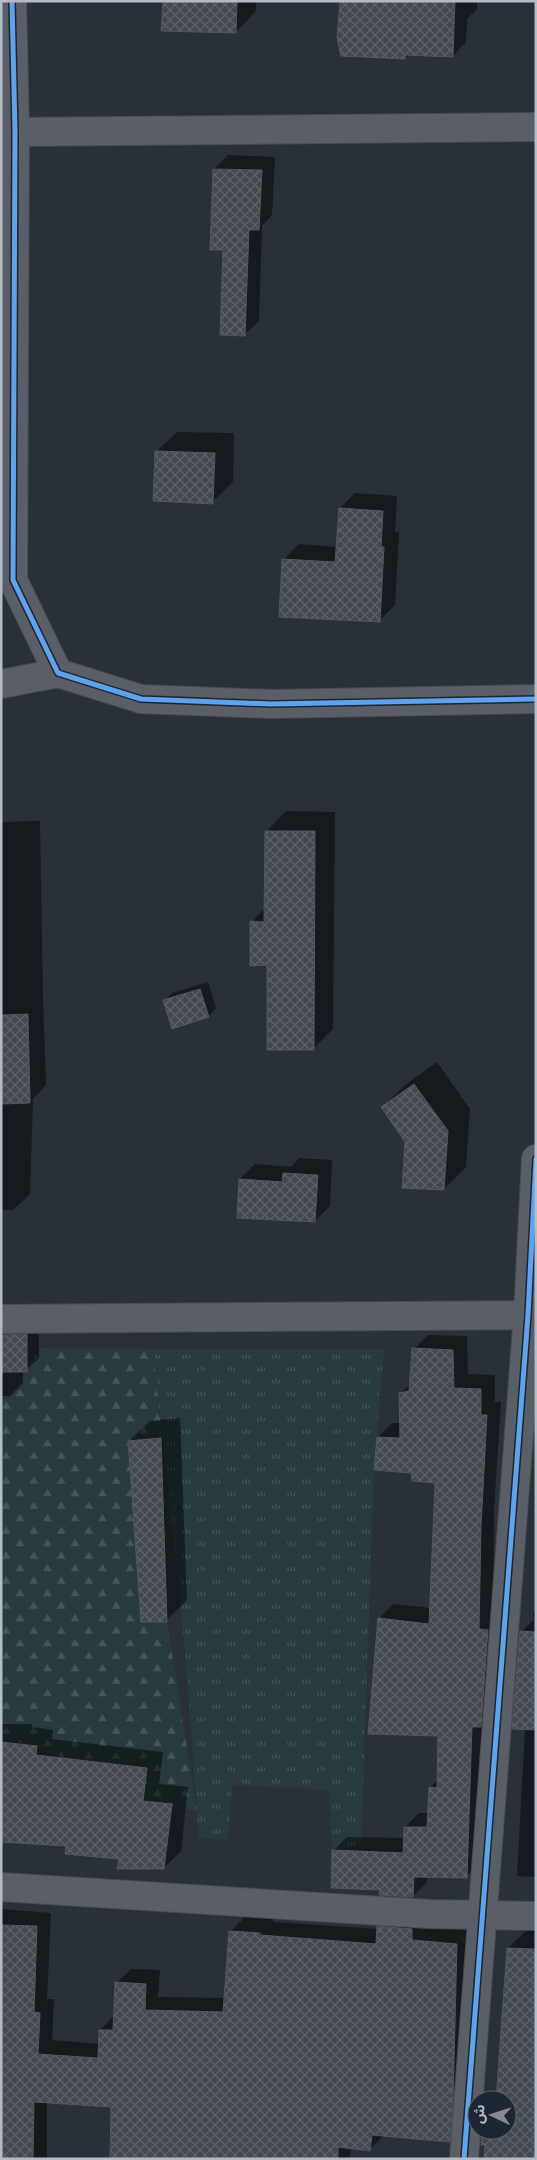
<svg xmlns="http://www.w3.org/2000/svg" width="537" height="2160" viewBox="0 0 537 2160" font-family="Helvetica,'Noto Sans Arabic',sans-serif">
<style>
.grass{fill:url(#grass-tufts)}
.forest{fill:url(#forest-firs)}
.shadow{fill:#0007}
.building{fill:url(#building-cross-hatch);stroke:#52575f}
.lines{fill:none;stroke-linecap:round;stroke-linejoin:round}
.minor-casing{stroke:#484c53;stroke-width:30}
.tertiary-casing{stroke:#484c53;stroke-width:30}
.minor{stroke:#5a5e66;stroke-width:28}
.tertiary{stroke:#5a5e66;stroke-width:28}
.cycleway-casing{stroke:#1d2633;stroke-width:8}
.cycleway{stroke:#60a3ed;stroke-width:5}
</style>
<defs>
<pattern id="grass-tufts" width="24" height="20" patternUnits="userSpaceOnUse" patternTransform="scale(1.25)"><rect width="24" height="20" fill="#273a3e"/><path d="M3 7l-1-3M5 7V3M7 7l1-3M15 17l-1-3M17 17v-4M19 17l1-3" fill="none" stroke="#445559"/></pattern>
<pattern id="forest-firs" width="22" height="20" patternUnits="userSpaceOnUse" patternTransform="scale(1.25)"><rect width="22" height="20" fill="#273a3e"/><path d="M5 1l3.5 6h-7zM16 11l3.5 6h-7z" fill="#445559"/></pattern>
<pattern id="building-cross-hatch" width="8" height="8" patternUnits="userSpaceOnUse" patternTransform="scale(1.25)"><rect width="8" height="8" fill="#444950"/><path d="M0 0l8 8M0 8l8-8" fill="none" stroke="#5d6168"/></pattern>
</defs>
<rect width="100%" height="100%" fill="#2a3038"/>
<path class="grass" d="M153,1349H384L374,1470L361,1845L332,1850L329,1790L232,1785L228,1840L199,1838L185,1649Z"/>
<path class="forest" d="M40,1348L153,1349L162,1438L128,1441L141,1621L167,1622L197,1811L143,1801L147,1768L63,1758L15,1741L1,1740V1401L11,1397Z"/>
<g class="shadow">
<path d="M164,1H256V11L236,32Z"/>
<path d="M341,1H477V9L467,19L466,42L453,56L409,54L405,58Z"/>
<path d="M228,155L275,157L272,215L262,226L259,321L245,334L224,249L214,169Z"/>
<path d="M177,432L234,433L233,482L212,502L156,452Z"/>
<path d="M355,493L397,496L395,532H399L395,605L380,620L284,559L299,544L338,547L340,508Z"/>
<path d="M286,811L335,812L333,1029L313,1049L268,964L252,922L265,908L266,832Z"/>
<path d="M40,821L43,997L46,1085L33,1099L30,1194L13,1210H1V822Z"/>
<path d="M208,982L216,1008L209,1016L164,1001L172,993Z"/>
<path d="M437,1062L470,1109L466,1167L444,1189L382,1107L405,1085Z"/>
<path d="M299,1158L332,1160L330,1206L315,1221L240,1179L255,1164L291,1167Z"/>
<path d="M1,1318L39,1322V1358L26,1370H23V1383L10,1396H1Z"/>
<path d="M428,1335L467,1336L468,1374L495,1375V1402H501L494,1510L493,1615L481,1863L466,1877L427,1876V1882L413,1896L381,1889L333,1851L347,1837L404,1838L405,1827L419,1813H429L430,1788L438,1779L440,1735L379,1619L393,1604L431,1608L436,1482L413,1472L378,1437L392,1423H401L400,1394L411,1383L414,1349Z"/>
<path d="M180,1418L187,1600L166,1621L129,1441L150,1421Z"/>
<path d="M536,1610V1877L517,1876L525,1728L521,1632L533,1620V1612Z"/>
<path d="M1,1724H32V1727L53,1730L52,1739L163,1752L159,1784L188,1787L181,1851L164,1868L68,1845L1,1841Z"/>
<path d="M1,1909L51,1913L47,1999H54L52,2040L99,2044L100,2030L115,2015L116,1983L131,1969L160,1970L158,1997L225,1998L231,1931L245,1917L273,1919V1922L378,1929L392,1913L425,1926L471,1930L463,2126L449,2140L384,2135L369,2150L351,2147L350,2159H111L113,2106L47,2101V2159H1Z"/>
<path d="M531,1926H536V2159L486,2144L483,2130H507V2100H489L498,2090L508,1948Z"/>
</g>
<g class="building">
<path d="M163,1H237L236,33L161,31Z"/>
<path d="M340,1H455L453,57L405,55V59L341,56L337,38Z"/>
<path d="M213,169L262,170L259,230H249L245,336L220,335L223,250H210Z"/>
<path d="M155,451L215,453L213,504L153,501Z"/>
<path d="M339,508L383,511L381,547H384L380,622L279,617L282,559L335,562Z"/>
<path d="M265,831H315L314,1050H267V965L250,966V921L264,922Z"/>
<path d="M200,989L209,1017L172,1029L163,1000Z"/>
<path d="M28,1014L30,1103L1,1104V1015Z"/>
<path d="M414,1084L448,1131L444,1190L402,1188L405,1142L381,1107Z"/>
<path d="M283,1173L318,1175L315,1222L237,1218L239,1179L282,1182Z"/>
<path d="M27,1334V1372H1V1335Z"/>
<path d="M412,1348L453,1350L454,1388L481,1389V1415H487L481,1526L479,1629L488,1630L481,1727H472L467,1878L414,1877L413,1897L379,1895L380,1890L331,1888L332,1850L403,1853L404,1827H427L429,1787L437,1788L438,1736L368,1734L378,1618L429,1624L435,1483L412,1481L411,1473L374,1470L377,1437L400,1438L399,1393L409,1391Z"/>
<path d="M161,1438L167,1622H141L128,1441Z"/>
<path d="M520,1631L536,1632V1730L512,1729Z"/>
<path d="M1,1742L37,1746L36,1755L147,1768L143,1801L172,1804L164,1869H117L119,1859L65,1854L66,1846L1,1842Z"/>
<path d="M1,1925L37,1926L34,2012L40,2013L38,2054L98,2058L99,2030H113L115,1982L146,1984L145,2010L223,2012L229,1931L260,1933V1935L376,1944L377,1926L412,1929V1940L457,1944L453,2101L450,2142L372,2135L370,2151L338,2147V2159H110L111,2107L34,2102L33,2159H1Z"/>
<path d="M507,1948L536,1949V2159H484L485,2145H481L482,2130H507V2100H496Z"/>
</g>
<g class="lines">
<defs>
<g id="minor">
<path d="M15,132L536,127"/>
<path d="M1,684L58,673"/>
<path d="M1,1319L536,1315"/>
<path d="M1,1887L429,1914L536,1916"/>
<path d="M464,2159L528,1315L536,1159"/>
</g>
<path id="tertiary" d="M12,1L15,132L13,580L58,673L141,699L271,704L536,699"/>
</defs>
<use href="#minor" class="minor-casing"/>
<use href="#tertiary" class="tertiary-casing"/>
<use href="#minor" class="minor"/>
<use href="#tertiary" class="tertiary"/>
<defs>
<g id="cycleway">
<path d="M12,1L15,132L13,580L58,673L141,699L271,704L536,699"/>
<path d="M464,2159L528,1315L536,1159"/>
</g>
</defs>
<use href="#cycleway" class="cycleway-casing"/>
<use href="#cycleway" class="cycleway"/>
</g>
<rect width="537" height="2160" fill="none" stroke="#b4bcc9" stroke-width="5"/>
<g transform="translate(492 2115) rotate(274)"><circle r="24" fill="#1d2633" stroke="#59626f"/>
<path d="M0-4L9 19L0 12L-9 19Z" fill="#848b96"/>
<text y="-8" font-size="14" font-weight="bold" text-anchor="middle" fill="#b4bcc9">ش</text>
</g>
</svg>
